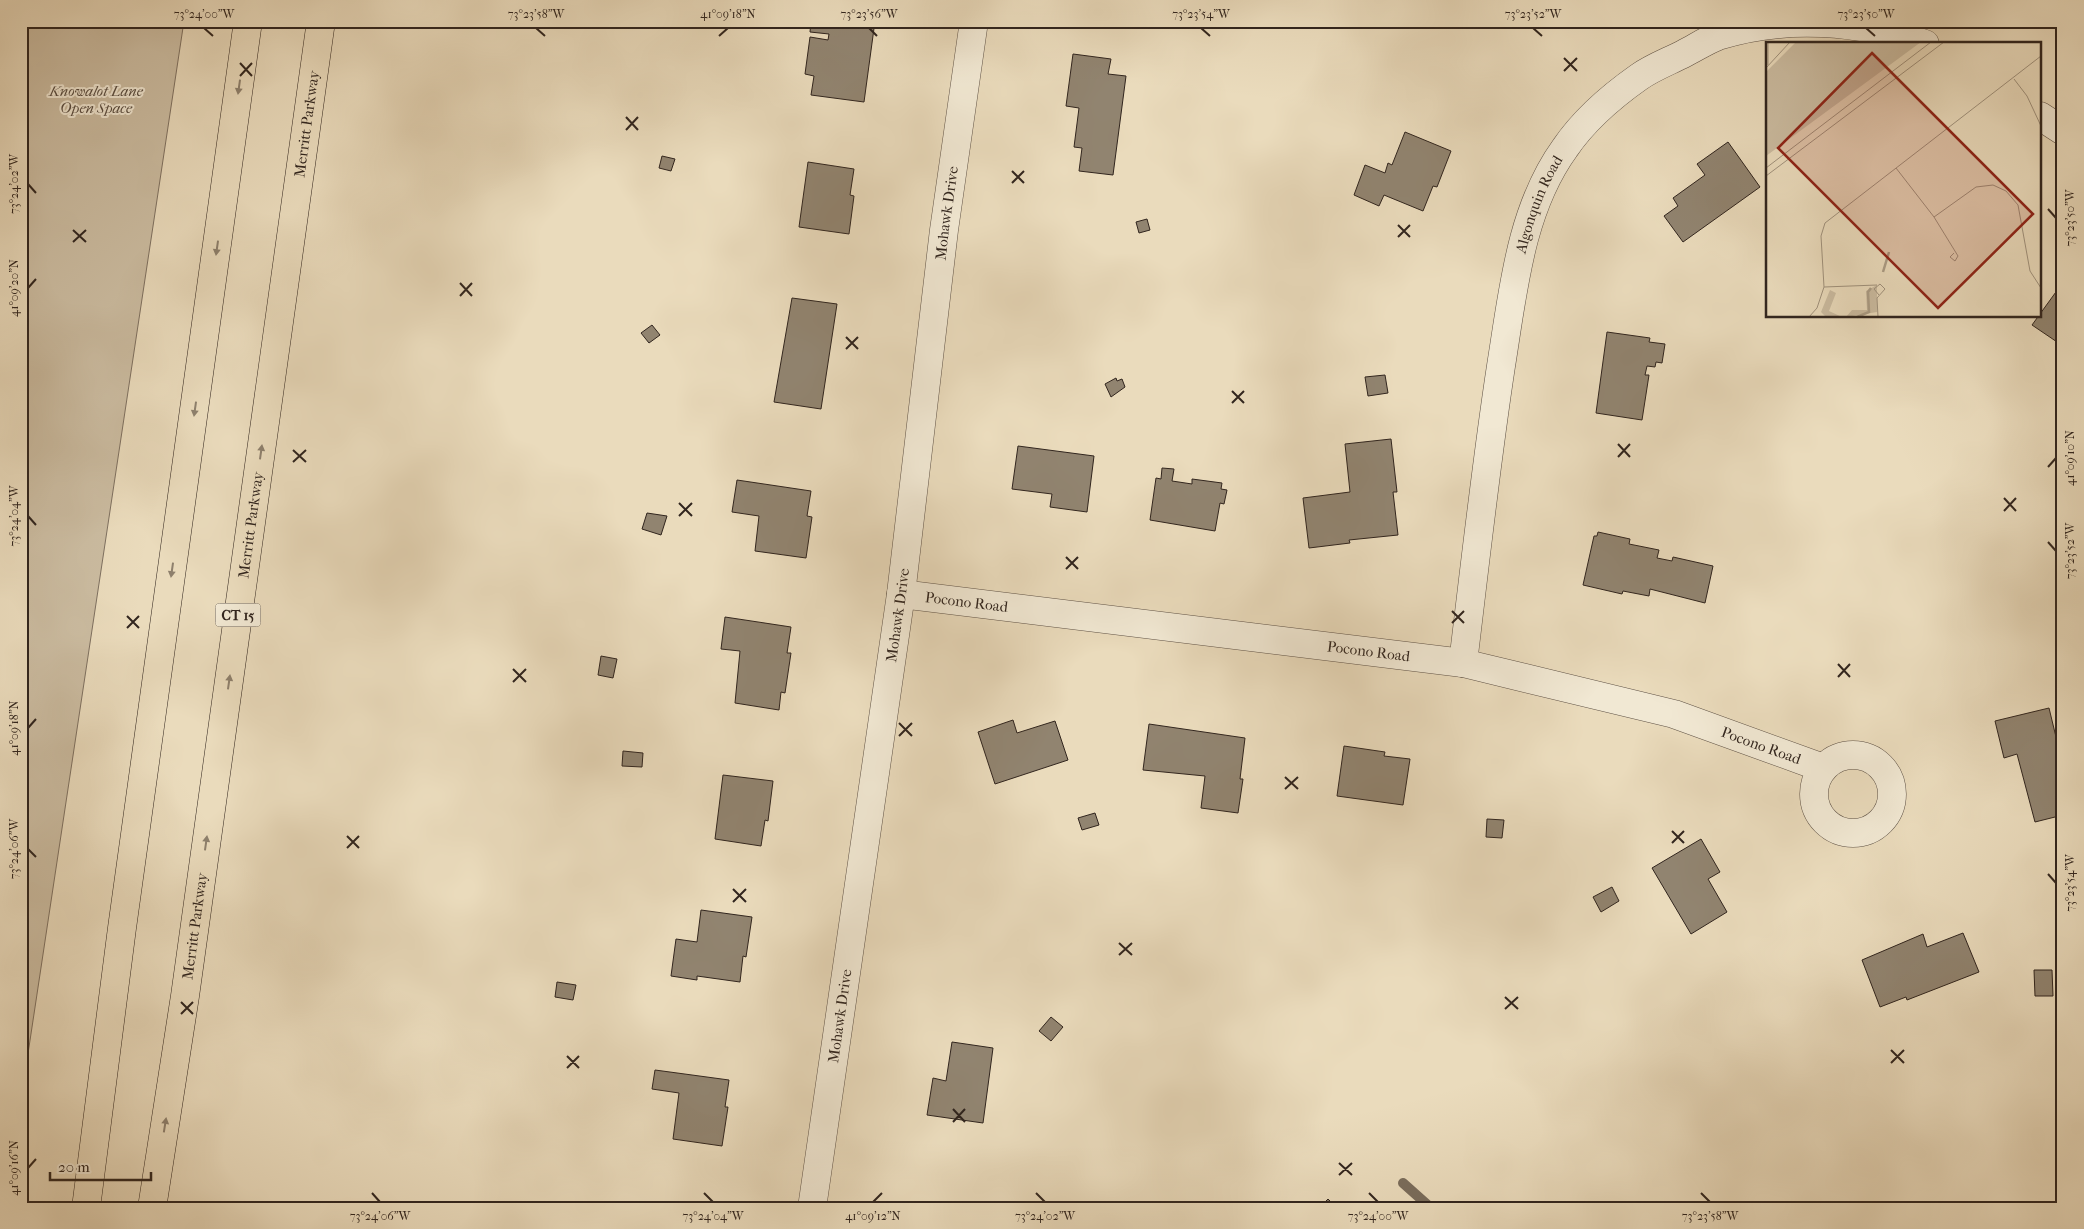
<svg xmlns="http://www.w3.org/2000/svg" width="2084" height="1229" viewBox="0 0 2084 1229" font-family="'IM FELL French Canon',serif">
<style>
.green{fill:#cbbca1;stroke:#7e7060}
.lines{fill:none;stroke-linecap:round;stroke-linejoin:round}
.stream{stroke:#7a6d5c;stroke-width:10}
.building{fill:#918470;stroke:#31251e}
.street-casing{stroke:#5f5246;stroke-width:29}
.highway-casing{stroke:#31251e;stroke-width:29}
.street{stroke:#f1e8d3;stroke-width:28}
.highway{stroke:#eadbbc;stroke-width:28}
.oneway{fill:#8e806d}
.ticks{fill:none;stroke:#31251e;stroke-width:2}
.labels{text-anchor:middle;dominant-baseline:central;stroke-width:4;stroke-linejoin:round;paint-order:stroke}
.shield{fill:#f1e8d3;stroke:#6b6054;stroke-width:1}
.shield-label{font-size:14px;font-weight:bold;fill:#31251e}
.park-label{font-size:15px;font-style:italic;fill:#584b3f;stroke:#f1e8d3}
.street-label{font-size:15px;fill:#31251e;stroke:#f1e8d3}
.inset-river{fill:none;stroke:#ab9d86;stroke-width:2.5}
.inset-road{fill:none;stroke:#a0927d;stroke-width:1}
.view{fill:#8f2418;fill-opacity:0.15;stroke:#8f2418;stroke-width:2.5}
.inset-edge{fill:none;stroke:#31251e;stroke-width:2.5}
.neatline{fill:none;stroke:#31251e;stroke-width:2}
.ticks-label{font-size:12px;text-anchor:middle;fill:#31251e}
</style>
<rect width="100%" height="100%" fill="#eadbbc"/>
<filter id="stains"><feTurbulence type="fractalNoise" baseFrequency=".004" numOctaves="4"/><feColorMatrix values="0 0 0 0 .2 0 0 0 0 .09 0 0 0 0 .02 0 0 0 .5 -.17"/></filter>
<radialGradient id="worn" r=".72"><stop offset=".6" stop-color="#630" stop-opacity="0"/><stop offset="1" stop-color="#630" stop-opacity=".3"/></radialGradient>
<path class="green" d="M21,21H184L21,1100Z"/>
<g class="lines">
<path class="stream" d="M1403,1183L1431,1208"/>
</g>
<g class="building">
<path d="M811,21H875L864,102L811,95L814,76L805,74L810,37L828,40L829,34L810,32Z"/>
<path d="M1073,54L1111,59L1108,74L1126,76L1113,175L1079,171L1082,148L1074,147L1079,108L1066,106Z"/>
<path d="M1405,132L1451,151L1437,187L1433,186L1423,211L1384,195L1379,206L1354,195L1365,165L1385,173L1388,163L1392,165Z"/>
<path d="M1728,142L1760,187L1683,242L1664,216L1678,206L1673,198L1705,175L1697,164Z"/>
<path d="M662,156L675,159L671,171L659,168Z"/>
<path d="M808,162L854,169L850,195L854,196L849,234L799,227Z"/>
<path d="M1147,219L1150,230L1139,233L1136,222Z"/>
<path d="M2061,285L2063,287V346L2032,325Z"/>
<path d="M792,298L837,304L821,409L774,402Z"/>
<path d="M652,325L660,335L649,343L641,333Z"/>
<path d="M1607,332L1650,338L1649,342L1665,344L1662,363L1656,362L1655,367L1647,366L1645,375H1649L1642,420L1596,413Z"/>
<path d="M1385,375L1388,393L1368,396L1365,377Z"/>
<path d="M1116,378L1117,381L1122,379L1125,387L1111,397L1105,384Z"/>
<path d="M1391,439L1397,492H1393L1398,535L1349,540L1350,543L1309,548L1303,498L1350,492L1345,444Z"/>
<path d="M1018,446L1094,456L1087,512L1050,507L1052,494L1012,489Z"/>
<path d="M1162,468L1174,469L1172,481L1192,484V479L1222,483L1221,489L1227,490L1224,504L1220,503L1215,531L1150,520L1156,478L1161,479Z"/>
<path d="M737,480L811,491L807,516L812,517L806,558L755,551L759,516L732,512Z"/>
<path d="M647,513L667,516L661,535L642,529Z"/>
<path d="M1598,532L1630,539L1629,544L1659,550L1657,558L1672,561L1673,557L1713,566L1705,603L1650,589L1649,596L1623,591L1622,594L1583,585L1594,536H1597Z"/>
<path d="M725,617L791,627L787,653H791L785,693L781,692L779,710L735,703L740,651L721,649Z"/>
<path d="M601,656L617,659L613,678L598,675Z"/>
<path d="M2049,708L2063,766V815L2035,822L2017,754L2004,758L1995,721Z"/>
<path d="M1013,720L1017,733L1055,721L1068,760L995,784L978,732Z"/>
<path d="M1149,724L1245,738L1240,779H1243L1238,813L1201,808L1205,776L1143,770Z"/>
<path d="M1344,746L1385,752L1384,756L1410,759L1403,805L1337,796Z"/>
<path d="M623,751L643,753L642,767L622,766Z"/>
<path d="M723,775L773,781L768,821L765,820L761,846L715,839Z"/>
<path d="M1095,813L1099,825L1082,830L1078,818Z"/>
<path d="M1487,819L1504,820L1502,838L1486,837Z"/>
<path d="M1701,839L1720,872L1708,879L1727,912L1691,934L1652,868Z"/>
<path d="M1612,887L1619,901L1601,912L1593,897Z"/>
<path d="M701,910L752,917L746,957L743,956L740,982L697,976V980L671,976L676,939L697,942Z"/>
<path d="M1963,933L1979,972L1907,1000L1906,997L1880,1007L1862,960L1923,934L1927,947Z"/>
<path d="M2034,970H2052L2053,996H2035Z"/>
<path d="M557,982L576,985L573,1000L555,997Z"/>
<path d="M1051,1017L1063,1027L1051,1041L1039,1031Z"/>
<path d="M952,1042L993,1048L983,1123L927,1115L933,1078L946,1081Z"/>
<path d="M655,1070L729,1080L725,1107H728L722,1146L673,1139L679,1093L652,1089Z"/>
<path d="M2059,1091H2063V1118H2057Z"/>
<path d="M1328,1199L1337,1208H1319Z"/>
</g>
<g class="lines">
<defs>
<g id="street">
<path d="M2040,116L2063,131"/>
<path id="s1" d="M901,594L1463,663L1674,714L1823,768"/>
<path id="s2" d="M1463,663C1475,564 1486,464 1501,366C1513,292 1520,210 1565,148C1584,120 1612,96 1639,77C1653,67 1670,61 1685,53C1695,48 1707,40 1718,36C1785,15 1860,20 1925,44"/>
<circle cx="1853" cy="794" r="39"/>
<path id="s3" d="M812,1208L901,594L944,230L974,21"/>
</g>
<g id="highway">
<path d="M86,1208L122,928L248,21"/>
<path id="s4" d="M152,1208L185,996L321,21"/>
</g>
</defs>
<use href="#street" class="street-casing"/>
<use href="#highway" class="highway-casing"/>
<use href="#street" class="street"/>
<use href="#highway" class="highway"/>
</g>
<defs><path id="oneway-solid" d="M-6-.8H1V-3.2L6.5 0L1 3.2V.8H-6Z" transform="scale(1.25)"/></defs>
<g class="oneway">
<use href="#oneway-solid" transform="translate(239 87) rotate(98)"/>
<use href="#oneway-solid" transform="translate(217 248) rotate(98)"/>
<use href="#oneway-solid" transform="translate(195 409) rotate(98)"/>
<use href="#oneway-solid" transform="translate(261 452) rotate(-82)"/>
<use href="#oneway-solid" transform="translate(172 570) rotate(98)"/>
<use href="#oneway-solid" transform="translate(229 682) rotate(-82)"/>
<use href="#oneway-solid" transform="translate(206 843) rotate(-82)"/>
<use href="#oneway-solid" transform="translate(165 1125) rotate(-81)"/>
</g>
<path class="ticks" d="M204,28L213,36M536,28L545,36M869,28L877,36M1201,28L1210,36M1533,28L1542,36M1866,28L1875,36M719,36L728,28M1564,58L1577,71M240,63L252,76M1564,71L1577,58M240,76L252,63M626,117L638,130M626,130L638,117M1012,171L1024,183M1012,183L1024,171M28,184L36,193M2048,209L2056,218M1398,225L1410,237M73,230L86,242M1398,237L1410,225M73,242L86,230M460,283L472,296M28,288L36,279M460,296L472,283M846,337L858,349M846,349L858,337M1232,391L1244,403M1232,403L1244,391M1618,444L1630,457M293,450L306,462M1618,457L1630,444M293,462L306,450M2048,467L2056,458M2004,498L2016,511M679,503L692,516M2004,511L2016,498M28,516L36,525M679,516L692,503M2048,542L2056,551M1066,557L1078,569M1066,569L1078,557M1452,611L1464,623M127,616L139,628M1452,623L1464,611M127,628L139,616M1838,664L1850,677M513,669L526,682M1838,677L1850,664M513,682L526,669M899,723L912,736M28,728L36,719M899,736L912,723M1285,777L1298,789M1285,789L1298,777M1672,831L1684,843M347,836L359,848M1672,843L1684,831M347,848L359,836M28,849L36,857M2048,874L2056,883M733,889L746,902M733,902L746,889M1119,943L1132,955M1119,955L1132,943M1505,997L1518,1009M181,1002L193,1014M1505,1009L1518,997M181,1014L193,1002M1891,1050L1904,1063M567,1056L579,1068M1891,1063L1904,1050M567,1068L579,1056M953,1109L965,1122M953,1122L965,1109M1339,1163L1352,1175M28,1168L36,1159M1339,1175L1352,1163M372,1193L380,1202M704,1193L713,1202M1036,1193L1045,1202M1369,1193L1378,1202M1701,1193L1710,1202M873,1202L882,1193"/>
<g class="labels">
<rect class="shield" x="215.5" y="603.5" width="45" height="23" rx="4"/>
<g class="shield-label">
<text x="238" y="615">CT 15</text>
</g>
<g class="park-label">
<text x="96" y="91">Knowalot Lane<tspan x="96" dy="17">Open Space</tspan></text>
</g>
<g class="street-label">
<text stroke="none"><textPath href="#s4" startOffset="1095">Merritt Parkway</textPath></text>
<text stroke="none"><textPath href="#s2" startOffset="466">Algonquin Road</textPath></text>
<text stroke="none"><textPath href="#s3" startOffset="1004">Mohawk Drive</textPath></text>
<text stroke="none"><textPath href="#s4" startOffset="690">Merritt Parkway</textPath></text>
<text stroke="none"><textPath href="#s1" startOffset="66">Pocono Road</textPath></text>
<text stroke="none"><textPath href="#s3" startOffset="599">Mohawk Drive</textPath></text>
<text stroke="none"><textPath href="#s1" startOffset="471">Pocono Road</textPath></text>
<text stroke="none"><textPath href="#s1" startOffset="876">Pocono Road</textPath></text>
<text stroke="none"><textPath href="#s4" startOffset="285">Merritt Parkway</textPath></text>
<text stroke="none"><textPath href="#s3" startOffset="194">Mohawk Drive</textPath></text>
</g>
</g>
<g transform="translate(1766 42)">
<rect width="275" height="275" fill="#eadbbc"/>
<path d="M30,0H155L0,114V30ZM111,243V270L80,275L86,268H101L100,249ZM64,248L70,251L63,269L76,275H60L55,270Z" fill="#cbbca1"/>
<path class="inset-river" d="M117,230L123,210M91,275L103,270L102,250L105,246"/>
<path class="inset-road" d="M2,0V23M0,26L24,0M248,37L261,54L275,84M0,126L165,0M130,126L168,175L192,214L189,219L184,215L188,211M0,134L178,0M168,175L210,145L227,143L240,149L252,163L264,229L275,246M58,245L111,243M43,275L51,266L58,245L55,194L59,181L275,14M112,275L111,256L119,247L114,242L108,247L113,253"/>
<path class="view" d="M106,11L267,172L172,266L12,106Z"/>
<rect width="275" height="275" class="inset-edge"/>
</g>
<rect width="2084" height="1229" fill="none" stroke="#eadbbc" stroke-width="55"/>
<path d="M50 1172v8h101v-8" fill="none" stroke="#31251e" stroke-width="2.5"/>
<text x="58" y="1172" font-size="15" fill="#31251e" stroke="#f1e8d3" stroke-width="4" paint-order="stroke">20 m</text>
<rect x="28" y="28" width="2028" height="1174" class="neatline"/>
<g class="ticks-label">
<text x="204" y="18">73°24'00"W</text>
<text x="536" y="18">73°23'58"W</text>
<text x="728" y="18">41°09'18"N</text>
<text x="869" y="18">73°23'56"W</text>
<text x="1201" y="18">73°23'54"W</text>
<text x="1533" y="18">73°23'52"W</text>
<text x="1866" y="18">73°23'50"W</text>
<text transform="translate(14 184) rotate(-90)" y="4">73°24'02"W</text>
<text transform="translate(2070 218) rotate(-90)" y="4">73°23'50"W</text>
<text transform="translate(14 288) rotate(-90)" y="4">41°09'20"N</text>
<text transform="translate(2070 458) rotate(-90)" y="4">41°09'10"N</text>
<text transform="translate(14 516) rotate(-90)" y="4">73°24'04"W</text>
<text transform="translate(2070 551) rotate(-90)" y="4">73°23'52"W</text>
<text transform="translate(14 728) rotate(-90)" y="4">41°09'18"N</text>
<text transform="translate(14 849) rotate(-90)" y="4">73°24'06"W</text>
<text transform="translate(2070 883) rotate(-90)" y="4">73°23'54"W</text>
<text transform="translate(14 1168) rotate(-90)" y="4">41°09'16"N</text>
<text x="380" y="1220">73°24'06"W</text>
<text x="713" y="1220">73°24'04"W</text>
<text x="873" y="1220">41°09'12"N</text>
<text x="1045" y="1220">73°24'02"W</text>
<text x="1378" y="1220">73°24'00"W</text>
<text x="1710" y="1220">73°23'58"W</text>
</g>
<rect width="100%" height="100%" filter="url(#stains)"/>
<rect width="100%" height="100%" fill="url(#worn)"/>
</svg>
